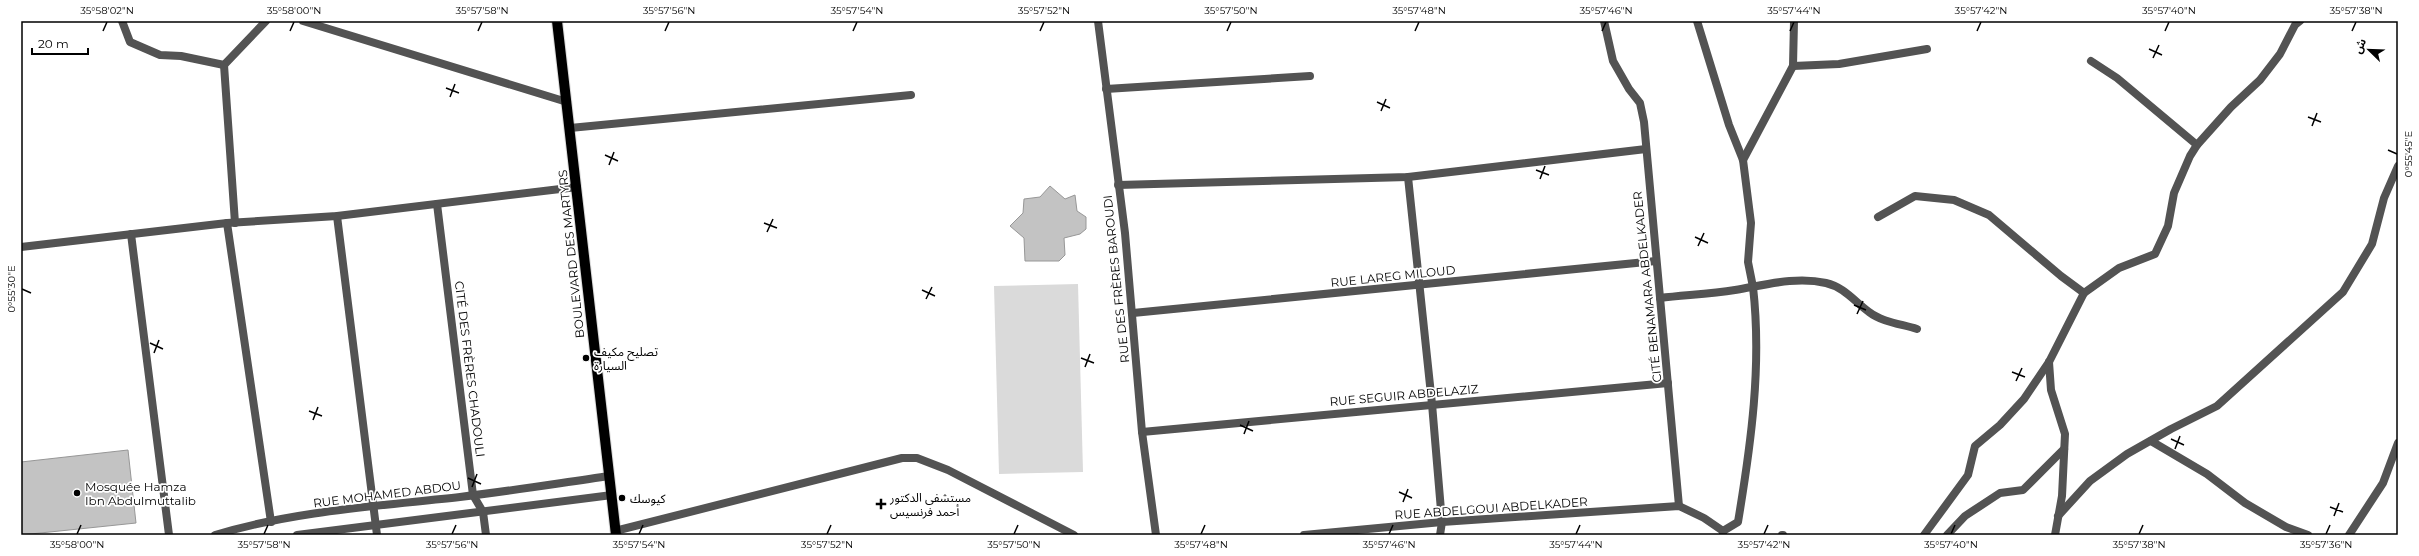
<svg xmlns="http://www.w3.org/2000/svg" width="2419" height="556" viewBox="0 0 2419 556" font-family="Montserrat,'Noto Sans Arabic',sans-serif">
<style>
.green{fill:#dadada}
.building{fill:#c3c3c3;stroke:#979797}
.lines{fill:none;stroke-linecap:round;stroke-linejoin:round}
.primary-casing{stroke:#dbdbdb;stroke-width:12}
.service{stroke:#535353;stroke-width:8}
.minor{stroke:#535353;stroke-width:8}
.tertiary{stroke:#535353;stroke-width:8}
.primary{stroke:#000;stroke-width:10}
.ticks{fill:none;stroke:#000;stroke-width:1.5}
.poi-dot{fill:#000;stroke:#fff;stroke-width:1.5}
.labels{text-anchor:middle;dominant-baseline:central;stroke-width:3.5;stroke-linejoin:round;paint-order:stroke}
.street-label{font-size:12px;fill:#000;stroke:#fff}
.poi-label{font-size:12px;fill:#000;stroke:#fff;text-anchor:start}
.neatline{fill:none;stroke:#000;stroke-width:1.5}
.ticks-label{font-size:10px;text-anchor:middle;fill:#000}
</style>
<rect width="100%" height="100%" fill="#fff"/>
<path class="green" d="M1078,284L1083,472L999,474L994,286Z"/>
<g class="building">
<path d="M1050,186L1065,199L1075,195L1077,211L1086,217V229L1080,234L1064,238L1065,255L1059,261H1025L1024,238L1010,226L1023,213L1024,199L1040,197Z"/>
<path d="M128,450L136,523L21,535V462Z"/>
</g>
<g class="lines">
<defs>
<path id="primary" d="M557,21L616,535"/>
</defs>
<use href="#primary" class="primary-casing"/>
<path class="service" d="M1723,531L1738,522C1751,444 1762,365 1753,287"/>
<g class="minor">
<path d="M122,21L130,42L160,55L181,56L224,65L266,21"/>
<path d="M303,21L567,102"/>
<path d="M1604,21L1613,61L1629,89L1640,103L1644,122L1679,506"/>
<path d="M1697,21L1729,125L1743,160L1751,223L1748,262L1753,287"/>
<path d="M2091,61L2117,78L2197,145"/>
<path d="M224,65L235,223"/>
<path d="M1793,66L1839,64L1927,49"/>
<path d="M1106,89L1310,76"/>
<path d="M570,128L911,95"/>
<path d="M1743,160L1793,66L1794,21"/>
<path d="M1408,177L1432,404L1442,522L1440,535"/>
<path d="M1118,185L1408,177L1646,149"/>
<path d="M437,204L473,495L483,512L486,535"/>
<path d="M337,216L377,535"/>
<path d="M1878,217L1915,196L1954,200L1989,215L2061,276L2084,293"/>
<path d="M227,223L271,522"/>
<path d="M131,234L169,535"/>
<path d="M21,247L227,223L337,216L577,187"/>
<path d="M1660,298C1685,295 1710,294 1735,290C1765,285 1796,276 1826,283C1844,287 1855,302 1869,312C1882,322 1901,324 1917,329"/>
<path d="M1133,313L1656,261"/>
<path d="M2049,362L2051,390L2065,434L2062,496L2055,535"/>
<path d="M1142,432L1668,383"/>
<path d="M2151,441L2207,474L2245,503L2286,527L2308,535"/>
<path d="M2058,516L2090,481L2127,454L2171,429L2217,406L2343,292L2372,244L2384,198L2398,166"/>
<path d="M615,531L902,458H917L948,470L1074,535"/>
<path d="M1304,535L1442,522L1679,506L1704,518L1723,531V535"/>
<path d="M1782,535H1783"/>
<path d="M1924,535L1968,475L1975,446L2000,425L2024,399L2049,362L2084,293L2119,268L2155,254L2168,226L2174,193L2190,156L2197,145L2231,107L2260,80L2280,54L2295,25L2300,21"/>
<path d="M1947,535L1965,516L2000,493L2023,490L2064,449"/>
<path d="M2349,535L2383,483L2398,443"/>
</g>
<g class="tertiary">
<path d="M1098,21L1125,233L1142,432L1156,535"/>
<path d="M215,535C294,511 379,506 460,497C510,491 560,483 610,476"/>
<path d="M297,535L612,495"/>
</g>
<use href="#primary" class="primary"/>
</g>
<path class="ticks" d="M103,31L107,22M290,31L294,22M478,31L482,22M665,31L669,22M853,31L857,22M1040,31L1044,22M1227,31L1231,22M1415,31L1419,22M1602,31L1606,22M1790,31L1794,22M1977,31L1981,22M2165,31L2169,22M2352,31L2356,22M2149,49L2162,55M2153,58L2159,45M446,88L459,93M450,97L455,84M1377,102L1390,108M1381,111L1386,99M2308,117L2321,122M2312,126L2317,113M2388,150L2397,154M605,155L618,161M609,165L614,152M1536,170L1549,175M1540,179L1545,166M764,223L777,228M767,232L773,219M1695,237L1708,243M1698,246L1704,233M22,289L31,293M922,290L935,296M926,299L932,287M1854,305L1866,310M1857,314L1863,301M150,343L163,349M154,353L159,340M1081,358L1094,363M1085,367L1090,354M2012,372L2025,377M2016,381L2022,368M309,411L322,416M313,420L318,407M1240,425L1253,431M1244,434L1249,421M2171,439L2184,445M2175,449L2180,436M468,478L481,484M472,487L477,474M1399,492L1412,498M1403,502L1408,489M2330,507L2343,512M2334,516L2339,503M77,534L81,525M264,534L268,525M452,534L456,525M639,534L643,525M827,534L831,525M1014,534L1018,525M1201,534L1205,525M1389,534L1393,525M1576,534L1580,525M1764,534L1768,525M1951,534L1955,525M2139,534L2143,525M2326,534L2330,525"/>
<g class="poi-dot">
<circle cx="586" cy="358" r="4"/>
<circle cx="77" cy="493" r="4"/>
<circle cx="622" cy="498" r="4"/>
<path d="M879 498h4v4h4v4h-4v4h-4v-4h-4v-4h4z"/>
</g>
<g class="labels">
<g class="street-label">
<text transform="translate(571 254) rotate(-96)">BOULEVARD DES MARTYRS</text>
<text transform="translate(1393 276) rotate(-6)">RUE LAREG MILOUD</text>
<text transform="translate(1116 279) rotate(-96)">RUE DES FRÈRES BAROUDI</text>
<text transform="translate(1647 287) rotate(-96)">CITÉ BENAMARA ABDELKADER</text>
<text transform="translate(470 369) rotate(83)">CITÉ DES FRÈRES CHADOULI</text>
<text transform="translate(1404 395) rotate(-5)">RUE SEGUIR ABDELAZIZ</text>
<text transform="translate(387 494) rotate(-7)">RUE MOHAMED ABDOU</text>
<text transform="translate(1491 508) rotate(-4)">RUE ABDELGOUI ABDELKADER</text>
</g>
<g class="poi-label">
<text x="594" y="351">تصليح مكيف<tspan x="594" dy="14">السيارة</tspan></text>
<text x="85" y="486">Mosquée Hamza<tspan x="85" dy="14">Ibn Abdulmuttalib</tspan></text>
<text x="890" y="497">مستشفى الدكتور<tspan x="890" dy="14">أحمد فرنسيس</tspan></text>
<text x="630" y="498">كيوسك</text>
</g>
</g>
<rect width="2419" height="556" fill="none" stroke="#ffffff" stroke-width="44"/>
<g transform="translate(2369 50) rotate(293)" stroke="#ffffff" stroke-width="3" paint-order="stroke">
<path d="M0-3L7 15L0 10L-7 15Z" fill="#000000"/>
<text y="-6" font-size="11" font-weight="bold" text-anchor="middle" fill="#000000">ش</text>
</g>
<path d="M32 48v6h56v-6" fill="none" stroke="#000000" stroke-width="2"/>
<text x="38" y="48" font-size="12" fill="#000000" stroke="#ffffff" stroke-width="3" paint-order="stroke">20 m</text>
<rect x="22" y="22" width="2375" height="512" class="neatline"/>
<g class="ticks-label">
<text x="107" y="14">35°58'02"N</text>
<text x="294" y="14">35°58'00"N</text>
<text x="482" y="14">35°57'58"N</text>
<text x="669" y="14">35°57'56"N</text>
<text x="857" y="14">35°57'54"N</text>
<text x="1044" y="14">35°57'52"N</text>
<text x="1231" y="14">35°57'50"N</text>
<text x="1419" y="14">35°57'48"N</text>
<text x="1606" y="14">35°57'46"N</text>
<text x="1794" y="14">35°57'44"N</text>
<text x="1981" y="14">35°57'42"N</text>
<text x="2169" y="14">35°57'40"N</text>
<text x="2356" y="14">35°57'38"N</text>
<text transform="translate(2408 154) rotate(-90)" y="4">0°55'45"E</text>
<text transform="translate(11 289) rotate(-90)" y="4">0°55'30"E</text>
<text x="77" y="548">35°58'00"N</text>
<text x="264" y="548">35°57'58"N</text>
<text x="452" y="548">35°57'56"N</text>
<text x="639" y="548">35°57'54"N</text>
<text x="827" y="548">35°57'52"N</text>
<text x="1014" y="548">35°57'50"N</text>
<text x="1201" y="548">35°57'48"N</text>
<text x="1389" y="548">35°57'46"N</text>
<text x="1576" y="548">35°57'44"N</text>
<text x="1764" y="548">35°57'42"N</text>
<text x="1951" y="548">35°57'40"N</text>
<text x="2139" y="548">35°57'38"N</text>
<text x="2326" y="548">35°57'36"N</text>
</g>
</svg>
